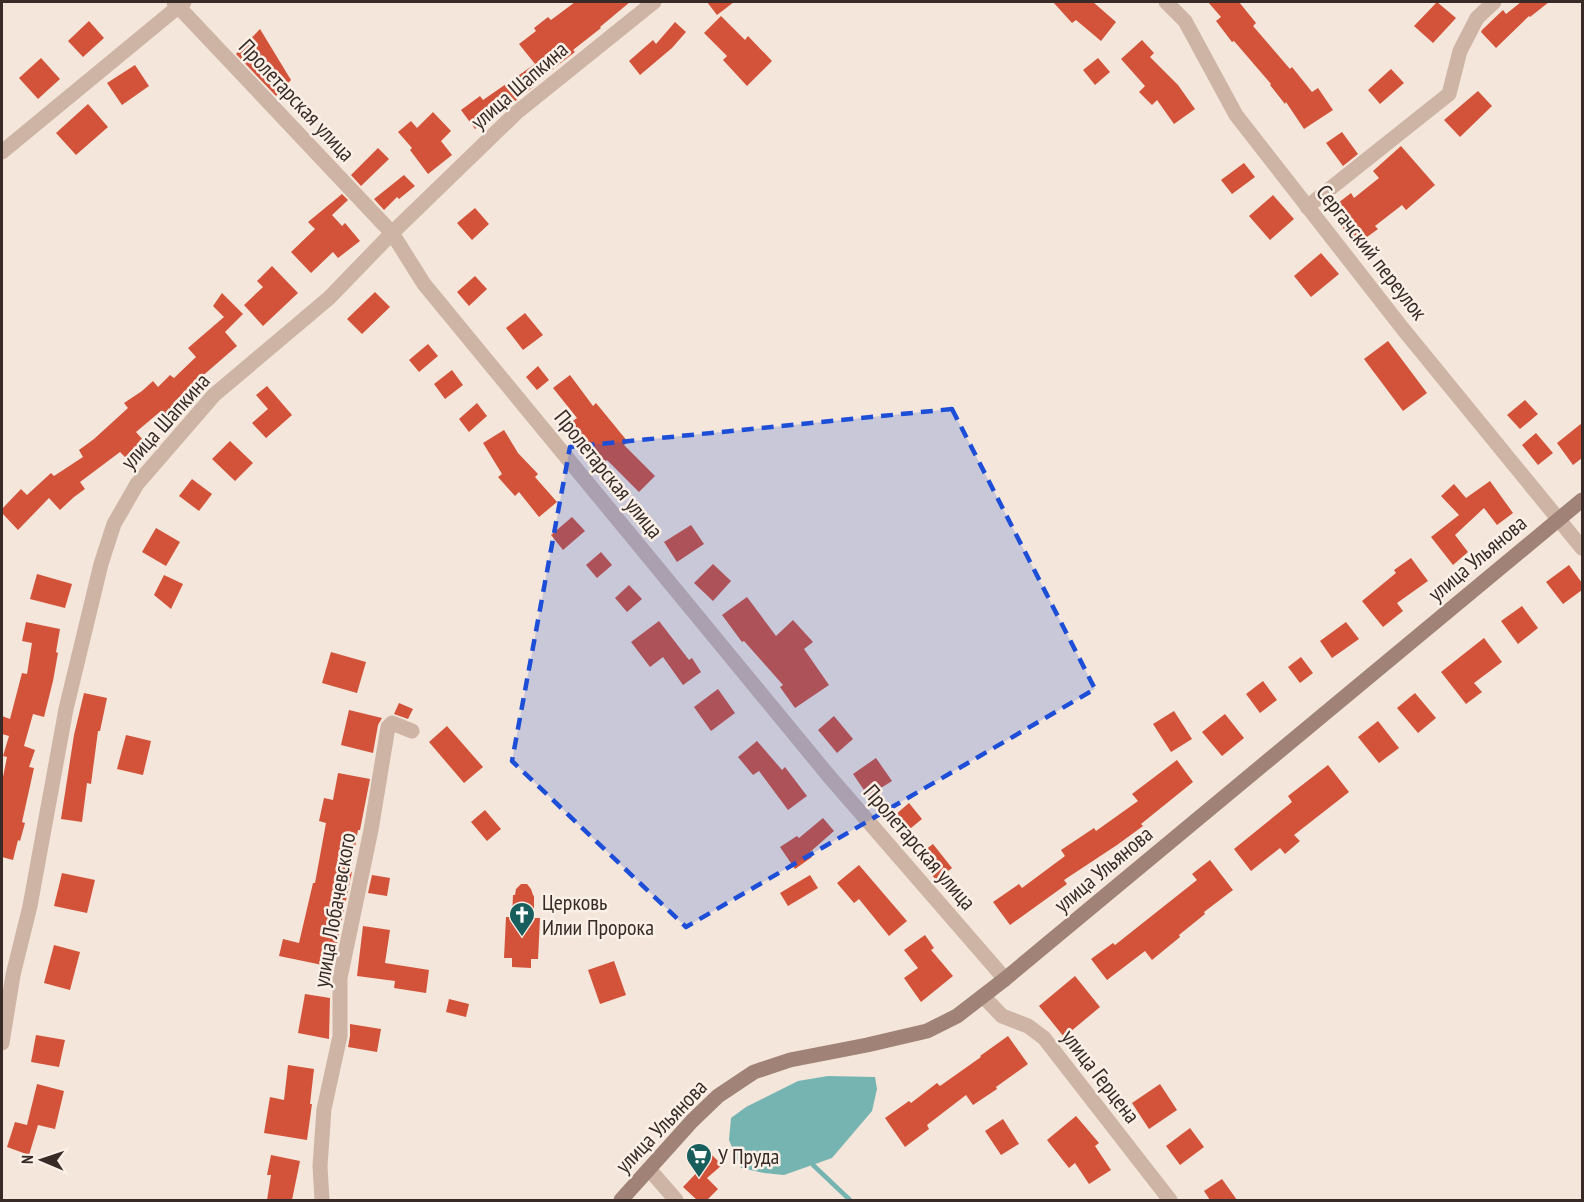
<svg xmlns="http://www.w3.org/2000/svg" width="1584" height="1202" viewBox="0 0 1584 1202" font-family="'PT Sans Narrow',sans-serif">
<style>
.water{fill:#76b4b2}
.lines{fill:none;stroke-linecap:round;stroke-linejoin:round}
.stream{stroke:#76b4b2;stroke-width:4.5}
.building{fill:#d2533a}
.minor{stroke:#cdb4a5;stroke-width:15}
.secondary{stroke:#a18276;stroke-width:15}
.marked{fill:#1d4ed8;fill-opacity:0.2;stroke:#1d4ed8;stroke-width:4.5;stroke-dasharray:12 8;stroke-linejoin:round}
.labels{text-anchor:middle;dominant-baseline:central;stroke-width:5;stroke-linejoin:round;paint-order:stroke}
.street-label{font-size:22px;fill:#382b27;stroke:#fbf0e7}
.poi-label{font-size:22px;fill:#382b27;stroke:#fbf0e7;text-anchor:start}
</style>
<rect width="100%" height="100%" fill="#f4e6da"/>
<path class="water" d="M828,1076L875,1077L877,1089L872,1111L832,1158L784,1175L764,1173L741,1168L729,1140L731,1118L746,1107L798,1081Z"/>
<g class="lines">
<path class="stream" d="M813,1165L850,1200"/>
</g>
<g class="building">
<path d="M575,2H630L600,27L601,28L573,50L575,52L532,85L533,87L509,106L508,104L475,129L461,110L480,96L483,100L535,64L519,44L536,31L534,28L548,17L551,20Z"/>
<path d="M707,2H734L717,15Z"/>
<path d="M1053,2H1093L1116,22L1101,41L1076,20L1072,23Z"/>
<path d="M1208,2H1239L1256,23L1253,26L1290,69L1292,67L1312,92L1318,88L1333,110L1304,129L1286,102L1285,104L1270,85L1271,84L1234,41L1232,42L1216,21L1221,17Z"/>
<path d="M1437,2L1456,18L1433,43L1414,26Z"/>
<path d="M1521,2H1549L1530,17L1529,16L1496,48L1481,32L1482,30L1503,10L1506,14Z"/>
<path d="M721,16L745,40L748,36L772,61L747,86L723,60L727,56L704,33Z"/>
<path d="M89,21L104,38L83,57L68,41Z"/>
<path d="M675,22L686,32L672,48L640,75L629,61L653,40L656,44Z"/>
<path d="M260,29L291,80L276,96L236,54Z"/>
<path d="M1142,40L1154,53L1150,57L1178,85L1195,109L1174,124L1157,100L1152,105L1139,92L1145,86L1121,59Z"/>
<path d="M41,58L60,79L38,99L19,78Z"/>
<path d="M1098,58L1110,72L1095,85L1083,70Z"/>
<path d="M135,65L149,86L122,105L107,83Z"/>
<path d="M1391,69L1404,83L1380,104L1368,90Z"/>
<path d="M1478,91L1492,106L1460,137L1444,120Z"/>
<path d="M88,104L108,127L76,155L56,133Z"/>
<path d="M433,112L451,131L441,141L452,155L428,174L410,150L412,148L398,132L411,121L417,128Z"/>
<path d="M1342,132L1358,154L1343,166L1326,143Z"/>
<path d="M1401,146L1435,185L1406,210L1402,205L1375,226L1378,229L1356,245L1329,210L1351,193L1354,198L1379,178L1373,171Z"/>
<path d="M378,148L389,159L361,186L351,175Z"/>
<path d="M1244,163L1255,177L1232,194L1221,180Z"/>
<path d="M404,175L415,186L399,199L397,197L384,210L374,199Z"/>
<path d="M342,194L348,200L332,215L342,226L345,223L360,241L338,258L333,252L311,273L291,252L315,229L308,222Z"/>
<path d="M1273,195L1294,219L1270,240L1249,216Z"/>
<path d="M475,208L489,224L472,240L457,223Z"/>
<path d="M1321,253L1339,274L1311,297L1294,276Z"/>
<path d="M272,266L298,293L263,326L244,305L263,287L257,281Z"/>
<path d="M475,276L487,289L469,306L457,292Z"/>
<path d="M375,292L390,307L362,334L347,319Z"/>
<path d="M222,293L243,314L225,332L237,346L192,385L173,403L175,406L164,415L161,411L136,432L144,441L126,458L120,452L80,482L85,489L74,497L60,510L49,498L18,530L2,513V509L21,489L27,495L51,473L54,476L83,457L79,450L94,439L128,408L124,403L142,391L153,381L158,387L170,375L174,378L196,357L188,348L224,317L213,306Z"/>
<path d="M525,313L543,335L523,350L506,328Z"/>
<path d="M1388,341L1427,393L1403,411L1364,359Z"/>
<path d="M428,344L438,356L419,372L409,360Z"/>
<path d="M538,366L549,380L537,390L526,377Z"/>
<path d="M452,370L463,385L445,399L434,384Z"/>
<path d="M570,375L593,406L596,403L628,442L624,445L655,476L639,492L607,460L604,463L570,423L577,418L553,388Z"/>
<path d="M267,386L292,415L266,438L252,423L268,409L256,395Z"/>
<path d="M1525,400L1538,414L1520,429L1507,415Z"/>
<path d="M477,403L487,416L469,432L459,419Z"/>
<path d="M1582,423V458L1573,465L1557,443Z"/>
<path d="M504,430L518,453L538,474L535,477L557,502L539,517L519,492L515,496L498,477L502,474L483,443Z"/>
<path d="M1536,433L1553,453L1538,465L1522,445Z"/>
<path d="M230,441L253,463L235,481L212,459Z"/>
<path d="M192,479L212,494L199,511L179,496Z"/>
<path d="M1490,481L1513,513L1497,525L1484,508L1455,535L1468,552L1453,565L1431,537L1459,515L1441,496L1454,484L1466,498Z"/>
<path d="M572,517L585,531L563,550L551,535Z"/>
<path d="M691,525L704,544L677,562L664,542Z"/>
<path d="M156,528L180,542L166,566L142,552Z"/>
<path d="M601,552L612,565L597,578L586,565Z"/>
<path d="M1411,558L1428,581L1397,603L1403,611L1383,627L1362,601L1396,573L1394,570Z"/>
<path d="M713,564L731,581L713,601L694,583Z"/>
<path d="M1569,565L1582,583V590L1563,604L1546,582Z"/>
<path d="M37,574L72,584L65,608L30,599Z"/>
<path d="M164,575L183,584L171,609L154,595Z"/>
<path d="M629,585L642,599L627,612L615,598Z"/>
<path d="M747,597L776,636L793,620L813,642L804,649L829,685L795,708L780,687L783,685L744,641L742,642L722,615Z"/>
<path d="M1522,606L1538,628L1518,644L1501,621Z"/>
<path d="M659,621L689,660L692,658L701,672L683,685L663,657L650,667L631,642Z"/>
<path d="M26,622L60,629L56,652L58,653L53,681L44,717L33,714L24,746L35,750L29,767L34,768L22,822L25,823L20,841L18,840L13,860L2,857V782L7,757L3,756L9,736L2,734V716L10,719L22,673L27,674L32,643L22,641Z"/>
<path d="M1346,622L1359,639L1332,658L1320,641Z"/>
<path d="M1484,638L1502,662L1474,683L1482,692L1466,704L1441,672Z"/>
<path d="M331,652L366,662L357,693L322,683Z"/>
<path d="M1301,657L1313,673L1300,683L1288,667Z"/>
<path d="M1263,681L1277,700L1260,713L1246,694Z"/>
<path d="M718,689L735,713L711,731L694,707Z"/>
<path d="M84,693L107,698L100,731H98L91,784L87,783L82,822L61,819L74,735Z"/>
<path d="M1415,693L1436,718L1418,733L1397,708Z"/>
<path d="M399,703L413,709L408,719L394,714Z"/>
<path d="M349,710L382,718L378,725L373,753L341,745Z"/>
<path d="M1174,711L1192,739L1171,752L1153,724Z"/>
<path d="M1225,714L1244,738L1222,756L1202,732Z"/>
<path d="M834,716L853,739L837,753L818,730Z"/>
<path d="M1378,721L1399,748L1379,763L1358,737Z"/>
<path d="M447,726L483,767L464,783L429,742Z"/>
<path d="M126,735L151,741L143,775L117,769Z"/>
<path d="M757,741L782,770L785,767L807,796L788,810L759,771L753,775L738,757Z"/>
<path d="M876,758L892,781L868,796L853,774Z"/>
<path d="M1177,760L1193,782L1141,824L1143,826L1117,845L1064,880L1067,884L1010,925L993,902L1019,884L1022,888L1065,856L1061,850L1094,828L1096,831L1138,801L1132,794Z"/>
<path d="M1328,765L1349,792L1294,835L1300,841L1285,854L1280,848L1251,871L1234,849L1292,802L1288,796Z"/>
<path d="M338,773L370,779L360,830H358L351,871L352,872L332,967L279,956L283,939L299,943L313,883H315L326,823L319,821L324,798L333,800Z"/>
<path d="M909,803L922,819L900,837L887,822Z"/>
<path d="M485,810L501,829L487,841L471,822Z"/>
<path d="M823,818L834,831L809,853L812,857L795,869L780,847L797,836L799,838Z"/>
<path d="M933,844L952,868L936,880L917,856Z"/>
<path d="M1210,860L1233,890L1204,912L1205,914L1179,935L1180,937L1152,960L1145,951L1107,980L1091,959L1113,943L1115,945L1197,880L1192,874Z"/>
<path d="M859,865L907,921L889,936L859,899L854,903L837,883Z"/>
<path d="M62,873L95,880L87,913L54,906Z"/>
<path d="M372,875L390,878L387,896L368,893Z"/>
<path d="M810,875L818,888L788,906L780,893Z"/>
<path d="M521,884H527L531,889L533,895L534,896V918H540L538,959H531V968L512,967V958H504L506,917H512L513,895H515L516,889Z"/>
<path d="M363,926L390,930L385,963L429,970L426,993L394,988L395,981L357,976Z"/>
<path d="M925,935L934,948L931,950L953,976L921,1002L904,978L918,968L904,950Z"/>
<path d="M54,945L80,952L70,990L44,983Z"/>
<path d="M614,961L626,995L600,1004L588,970Z"/>
<path d="M1075,976L1100,1007L1064,1037L1039,1006Z"/>
<path d="M305,994L330,998L329,1039L298,1033Z"/>
<path d="M449,999L469,1004L466,1017L446,1012Z"/>
<path d="M350,1024L381,1029L377,1052L348,1047L350,1036Z"/>
<path d="M36,1035L65,1040L59,1067L31,1062Z"/>
<path d="M1008,1036L1028,1064L996,1087L997,1089L973,1105L966,1095L927,1125L929,1129L905,1147L885,1118L909,1101L911,1103L937,1083L940,1086L981,1057L980,1056Z"/>
<path d="M288,1065L314,1069L310,1104H312L307,1140L264,1133L270,1097L284,1100Z"/>
<path d="M37,1084L64,1091L55,1129L38,1125L29,1155L7,1147L15,1122L27,1125Z"/>
<path d="M1160,1084L1177,1110L1149,1129L1132,1103Z"/>
<path d="M1076,1116L1099,1143L1095,1146L1111,1170L1089,1184L1075,1163L1069,1168L1047,1140Z"/>
<path d="M1003,1119L1019,1144L1001,1155L985,1131Z"/>
<path d="M1190,1128L1204,1147L1180,1165L1166,1146Z"/>
<path d="M709,1152L722,1165L707,1178L718,1189L707,1200H697L683,1187L702,1167L698,1163Z"/>
<path d="M271,1155L300,1161L292,1200H267L271,1175H267Z"/>
<path d="M1222,1179L1237,1200H1210L1204,1191Z"/>
</g>
<g class="lines">
<g class="minor">
<path d="M174,2L392,233L424,284L828,775L1005,979"/>
<path d="M1166,2L1185,21L1236,115L1403,329L1582,548"/>
<path d="M2,152L184,2"/>
<path d="M1307,207L1449,94L1460,51L1477,18L1494,2"/>
<path d="M983,996L1002,1016L1028,1026L1044,1038L1170,1200"/>
<path d="M2,1043L13,975L30,906L66,709L101,564L114,524L137,484L214,395L329,298L392,233L516,113L654,2"/>
<path d="M649,1169L676,1200"/>
<path d="M322,1200L320,1166L324,1109L340,1036V978L371,830L388,727L392,723L412,731"/>
</g>
<path class="secondary" d="M621,1200L692,1121L718,1096L754,1072L790,1060L867,1045L927,1031L957,1016L1005,979L1582,500"/>
</g>
<path class="marked" d="M952,409L1095,689L686,927L512,761L570,447Z"/>
<defs>
<symbol id="church-pin" viewBox="-11 -11 22 30"><path d="M0 17L-7.5 6A9.5 9.5 0 1 1 7.5 6Z" fill="#185e5d" stroke="#fbf0e7"/><path d="M-1.2-6h2.4v3.5h3.3v2.4h-3.3V6h-2.4V-.1h-3.3v-2.4h3.3Z" fill="#fff"/></symbol>
<symbol id="supermarket-pin" viewBox="-11 -11 22 30"><path d="M0 17L-7.5 6A9.5 9.5 0 1 1 7.5 6Z" fill="#185e5d" stroke="#fbf0e7"/><path d="M-6-5.5h2.5l.6 2H6L4.5 2H-2.5L-4.4-4H-6ZM-1.5 3.2a1.3 1.3 0 1 0 .1 0ZM3 3.2a1.3 1.3 0 1 0 .1 0Z" fill="#fff"/></symbol>
</defs>
<g fill-rule="evenodd">
<use href="#church-pin" x="507" y="900" width="30" height="40"/>
<use href="#supermarket-pin" x="684" y="1141" width="30" height="40"/>
</g>
<g class="labels">
<g class="street-label">
<text transform="translate(519 85) rotate(-41)">улица Шапкина</text>
<text transform="translate(297 100) rotate(47)">Пролетарская улица</text>
<text transform="translate(1372 252) rotate(52)">Сергачский переулок</text>
<text transform="translate(165 421) rotate(-48)">улица Шапкина</text>
<text transform="translate(609 474) rotate(51)">Пролетарская улица</text>
<text transform="translate(1477 558) rotate(-40)">улица Ульянова</text>
<text transform="translate(920 847) rotate(49)">Пролетарская улица</text>
<text transform="translate(1103 869) rotate(-40)">улица Ульянова</text>
<text transform="translate(334 910) rotate(-80)">улица Лобачевского</text>
<text transform="translate(1101 1076) rotate(52)">улица Герцена</text>
<text transform="translate(661 1126) rotate(-46)">улица Ульянова</text>
</g>
<g class="poi-label">
<text x="542" y="902">Церковь<tspan x="542" dy="25">Илии Пророка</tspan></text>
<text x="718" y="1156">У Пруда</text>
</g>
</g>
<rect width="1584" height="1202" fill="none" stroke="#382b27" stroke-width="6"/>
<g transform="translate(42 1160) rotate(272)" stroke="#fbf0e7" stroke-width="4.5" paint-order="stroke">
<path d="M0-4.5L10 22L0 15L-10 22Z" fill="#382b27"/>
<text y="-9" font-size="16" font-weight="bold" text-anchor="middle" fill="#382b27">N</text>
</g>
</svg>
